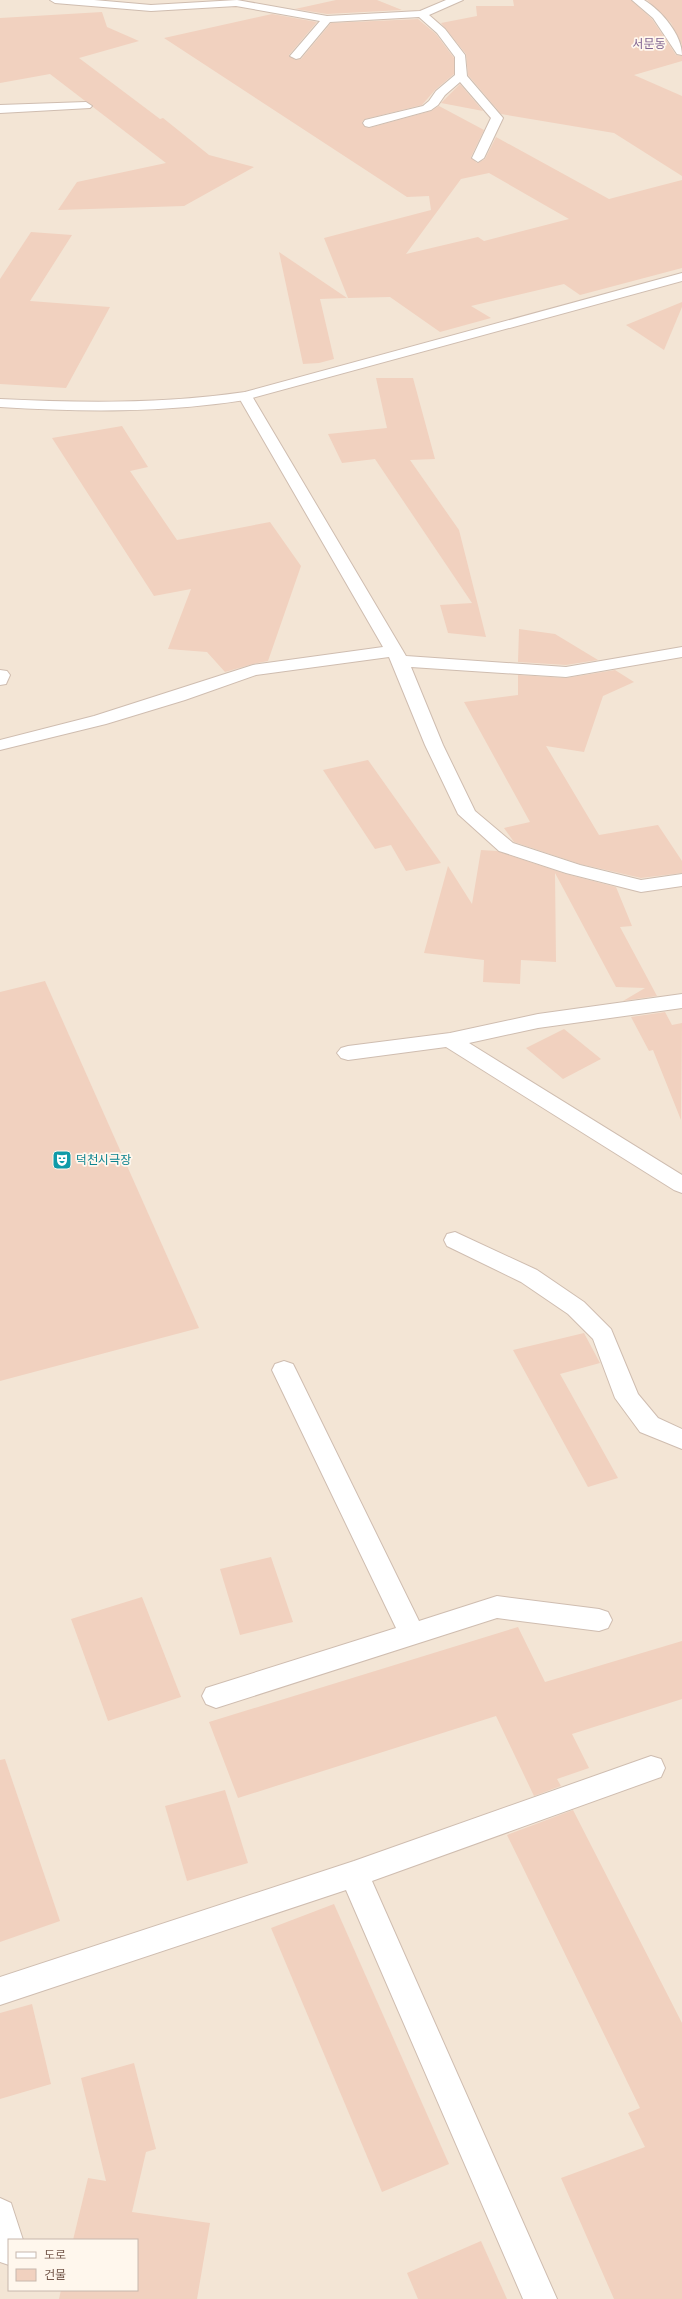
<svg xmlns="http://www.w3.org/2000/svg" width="682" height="2299" viewBox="0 0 682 2299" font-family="'Roboto Condensed','Noto Sans KR',sans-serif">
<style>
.residential{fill:#f3e5d5;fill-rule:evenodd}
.building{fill:#f1d1bf;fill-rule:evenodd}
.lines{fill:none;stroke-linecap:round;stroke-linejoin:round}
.minor-casing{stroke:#cfbdb0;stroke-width:2}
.tertiary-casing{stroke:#cfbdb0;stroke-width:2}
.minor{fill:#fff;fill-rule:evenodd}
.tertiary{fill:#fff;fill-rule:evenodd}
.labels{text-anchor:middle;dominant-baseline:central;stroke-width:3.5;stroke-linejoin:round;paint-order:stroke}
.far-quarter-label{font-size:12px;fill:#806391;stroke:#fff7ed}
.culture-label{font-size:12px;fill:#0d838f;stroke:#fff7ed;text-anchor:start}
</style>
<rect width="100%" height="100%" fill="#fcf3e7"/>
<path class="residential" d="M0,0H682V2299H0ZM9,2240H137V2290H9Z"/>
<g class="building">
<path d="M336,0H377L402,10L327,14L295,9Z"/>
<path d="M513,0H631L652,19L676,55L682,56V61L634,75L682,96V176L614,133L501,114L468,75L466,54L441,23L477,16L476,6H514Z"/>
<path d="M647,0H682V45L671,23Z"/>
<path d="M102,12L107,27L139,41L79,58L160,119L163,118L209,155L254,167L184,206L58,210L77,182L166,163L50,74L0,83V18Z"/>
<path d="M272,14L317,22L289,55L295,60L301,59L331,23L418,19L436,34L454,58V74L435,90L422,105L365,119L362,122L365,127L369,128L431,111L439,106L484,130L471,157L477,163L485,159L496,137L609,199L682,180V268L580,295L564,284L471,306L491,318L440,332L390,297L348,298L324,238L431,210L429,196L407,197L164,38ZM489,173L569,219L484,241L478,237L406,254L461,179Z"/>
<path d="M460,84L483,111L441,103Z"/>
<path d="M31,232L72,235L30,301L110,307L66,388L0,384V279Z"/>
<path d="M279,252L347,298L320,299L334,359L319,363L303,364Z"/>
<path d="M682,302V307L664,350L626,325Z"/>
<path d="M376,378H413L435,459L410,460L459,530L486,637L448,633L440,605L472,603L375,459L342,463L328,434L387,428Z"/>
<path d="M122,426L148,467L130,471L177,540L270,522L301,566L268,661L253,664L225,672L207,652L168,649L191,589L154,596L52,438Z"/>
<path d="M519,629L555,634L598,660L566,665L518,662Z"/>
<path d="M615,670L634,682L603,696L584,752L546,746L599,835L658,825L682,861V873L641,878L580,864L514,842L504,828L530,822L464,702L518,695V675L566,678Z"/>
<path d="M368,760L441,863L406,871L391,845L375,849L323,770Z"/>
<path d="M481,850L497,851L566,874L616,887L632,926L620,927L657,996L623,1001L645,988L616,987L555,873L556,962L521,960L520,984L483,982L484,960L424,953L448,866L472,904Z"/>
<path d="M45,981L199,1328L0,1381V992Z"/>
<path d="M665,1012L672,1025L682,1023L681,1120L653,1050L649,1051L631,1017Z"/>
<path d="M564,1029L601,1059L563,1079L526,1048Z"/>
<path d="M584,1333L600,1363L560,1374L618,1478L588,1487L513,1350Z"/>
<path d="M271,1557L293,1622L240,1635L220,1569Z"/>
<path d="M142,1597L181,1697L108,1721L71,1619Z"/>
<path d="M518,1627L545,1682L682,1641V1699L572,1734L589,1768L557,1779L561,1786L534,1796L496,1716L238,1798L209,1722Z"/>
<path d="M5,1759L60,1921L0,1942V1760Z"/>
<path d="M225,1790L248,1863L187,1881L165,1806Z"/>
<path d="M573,1810L682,2023V2299H614L561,2178L645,2147L628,2113L640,2108L507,1835Z"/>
<path d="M334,1904L449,2164L382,2192L271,1928Z"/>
<path d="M32,2004L51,2084L0,2099V2013Z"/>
<path d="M134,2063L156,2149L146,2152L132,2212L210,2223L197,2299H59L61,2290H137V2240H73L88,2178L106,2181L81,2078Z"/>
<path d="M481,2241L507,2299H418L407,2273Z"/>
</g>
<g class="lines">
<defs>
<g id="minor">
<path d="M50,0H94L151,5L237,0L327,16L420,11L446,0H463L429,15L445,29L465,55L467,76L503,118L484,158L478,162L472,158L491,118L460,82L445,95L438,105L431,110L369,127L365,126L363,123L365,120L423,106L429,101L436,91L455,75V57L437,33L419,17L330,22L300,58L296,59L290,56L320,21L236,6L151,11L55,3Z"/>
<path d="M632,0H644C662,11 682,35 682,55L677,54L653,18Z"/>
<path d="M86,102L92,106L90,108L0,113V105Z"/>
<path d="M245,392L252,396L406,656L566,667L682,647V657L566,677L411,667L443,745L475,811L513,843L580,865L641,880L682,874V886L641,892L566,873L499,851L458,814L425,745L389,657L256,675L185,700L106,724L0,750V740L94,716L253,665L383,647L238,396Z"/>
<path d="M0,670L7,671L10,675L6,684L0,685Z"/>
<path d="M682,994V1008L538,1028L469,1043L682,1175V1193L674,1190L446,1047L348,1060L341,1058L337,1053L341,1048L348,1046L450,1033L538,1014Z"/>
<path d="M455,1232L537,1270L584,1302L611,1329L638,1394L658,1418L682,1429V1449L640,1432L615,1398L593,1339L568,1314L521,1282L447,1246L444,1240L447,1234Z"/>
<path d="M284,1361L293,1364L296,1370L419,1621L497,1596L599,1609L608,1612L612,1620L608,1628L599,1631L497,1618L216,1708L206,1704L202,1696L206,1688L396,1628L272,1370L275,1364Z"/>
<path d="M651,1756L661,1759L665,1768L661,1777L372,1881L557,2299H523L346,1890L0,2005V1977L354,1861Z"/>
<path d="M0,2198L11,2203L23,2240H9V2265L0,2262Z"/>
</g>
<path id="tertiary" d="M682,273V281L245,400C163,413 82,412 0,407V399C82,403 163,404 245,392Z"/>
</defs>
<use href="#minor" class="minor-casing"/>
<use href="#tertiary" class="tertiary-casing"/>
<use href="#minor" class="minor"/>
<use href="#tertiary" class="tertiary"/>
</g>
<defs>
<symbol id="theatre-square" viewBox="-11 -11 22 22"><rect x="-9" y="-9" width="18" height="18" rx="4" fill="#0f9aa8" stroke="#fff7ed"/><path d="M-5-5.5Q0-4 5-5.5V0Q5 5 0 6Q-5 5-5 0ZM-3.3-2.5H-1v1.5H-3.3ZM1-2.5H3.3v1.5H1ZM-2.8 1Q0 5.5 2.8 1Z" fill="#fff"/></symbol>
</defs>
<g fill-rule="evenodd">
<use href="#theatre-square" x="51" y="1149" width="22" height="22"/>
</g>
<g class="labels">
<g class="far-quarter-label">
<text x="649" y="44">서문동</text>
</g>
<g class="culture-label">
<text x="76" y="1160">덕천시극장</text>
</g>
</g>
<rect x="8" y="2239" width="130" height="52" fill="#fff7ed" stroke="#c8b8ad"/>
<rect x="16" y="2252" width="20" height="6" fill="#ffffff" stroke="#c8b8ad"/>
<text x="44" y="2259" font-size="12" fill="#75594c">도로</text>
<rect x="16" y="2269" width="20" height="12" fill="#f1d1bf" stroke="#c8b8ad"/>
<text x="44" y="2279" font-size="12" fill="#75594c">건물</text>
</svg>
